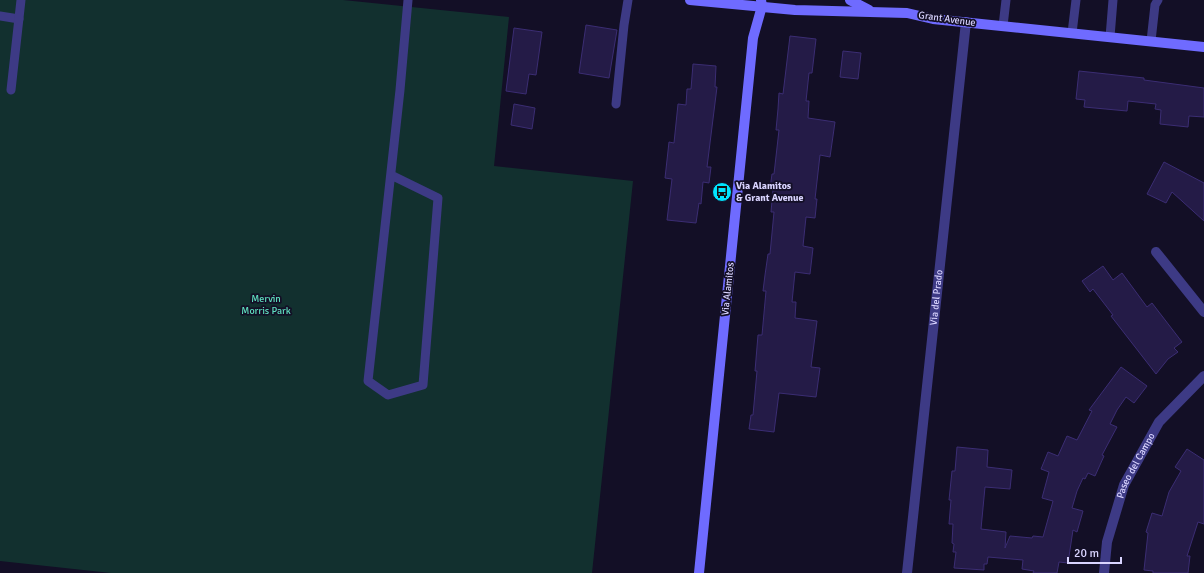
<svg xmlns="http://www.w3.org/2000/svg" width="1204" height="573" viewBox="0 0 1204 573" font-family="Signika,sans-serif">
<style>
.green{fill:#12302f}
.building{fill:#241b47;stroke:#3b2d73}
.lines{fill:none;stroke-linecap:round;stroke-linejoin:round}
.lane{stroke:#3d3a85;stroke-width:9}
.street{stroke:#3d3a85;stroke-width:10}
.secondary{stroke:#6f6bff;stroke-width:10}
.labels{text-anchor:middle;dominant-baseline:central;stroke-width:3.5;stroke-linejoin:round;paint-order:stroke}
.street-label{font-size:10px;fill:#d9d4ff;stroke:#130f26}
.poi-label{font-size:10px;font-weight:bold;fill:#d9d4ff;stroke:#130f26;text-anchor:start}
.park-label{font-size:10px;fill:#5fe0c0;stroke:#130f26}
</style>
<rect width="100%" height="100%" fill="#130f26"/>
<path class="green" d="M0,0H343L509,17L494,166L633,181L592,573H111L0,561Z"/>
<g class="building">
<path d="M586,25L617,30L609,78L579,73Z"/>
<path d="M514,28L542,32L536,75L529,74L526,94L506,91Z"/>
<path d="M790,36L816,39L812,73H809L806,101H809L808,118L835,122L830,157L820,155L815,199H817L815,218L806,217L803,246L813,248L810,274L795,272L792,302H796L795,318L817,321L811,367L820,368L816,397L779,393L774,432L749,429L751,415H753L757,371H755L758,335H762L766,291H763L765,275L768,254H770L774,212H771L773,190L770,189L772,174H774L779,130H776L778,109L779,93L783,94Z"/>
<path d="M843,51L861,53L858,79L840,77Z"/>
<path d="M693,64L716,66L715,87H717L707,167H711L709,183L703,182L701,204L699,203L696,223L667,220L672,179L665,178L669,142L674,143L678,104L686,105L687,89H691Z"/>
<path d="M1079,71L1144,78V80L1204,88V117L1189,116L1188,127L1160,124L1161,110L1155,109L1156,104L1128,101L1127,111L1084,107L1085,100L1076,99Z"/>
<path d="M514,104L535,108L532,129L511,125Z"/>
<path d="M1164,162L1204,183V221L1172,192L1166,203L1147,194Z"/>
<path d="M1103,266L1113,280L1122,273L1147,307L1152,303L1182,342L1174,348L1178,352L1168,359L1156,374L1111,316L1113,315L1093,289L1090,292L1082,281Z"/>
<path d="M1121,367L1147,386L1134,403L1126,397L1117,410L1110,424L1117,427L1102,455L1104,456L1095,476L1088,473L1085,479L1083,478L1077,491L1072,508L1083,511L1077,532L1073,530L1068,563L1059,562L1057,573H1033L1034,571L1022,569L1023,560L988,557L987,564H984V570L954,568L956,552H953L954,544L952,543L953,524H949L951,500H949L952,471H955L957,447L988,450L987,467L1012,470L1010,489L985,487L981,529L1006,532L1005,548L1010,536L1032,538L1033,536L1043,537L1053,501L1042,498L1049,472L1041,469L1048,452L1058,456L1067,436L1077,440L1092,411L1089,410Z"/>
<path d="M1187,449L1204,460V524L1198,522L1187,556H1190L1188,573H1153V571L1144,570L1148,533L1146,532L1152,513L1162,516L1169,492L1181,471L1175,467Z"/>
</g>
<g class="lines">
<g class="lane">
<path d="M0,16L19,19"/>
<path d="M1003,26L1006,0"/>
<path d="M1072,33L1076,0"/>
<path d="M1110,37L1113,0"/>
<path d="M1151,41L1155,5L1158,0"/>
<path d="M11,90L21,0"/>
<path d="M616,104L624,25L628,0"/>
<path d="M391,175L438,198L423,385L388,395L368,381L400,90L408,0"/>
</g>
<g class="street">
<path d="M1156,252L1204,312"/>
<path id="s1" d="M907,573L966,22"/>
<path id="s2" d="M1104,573L1107,542L1124,485L1159,422L1204,376"/>
</g>
<g class="secondary">
<path d="M690,0L795,10L907,13L933,19L1204,47"/>
<path d="M850,0L869,10"/>
<path d="M699,573L753,38L762,6L761,0"/>
</g>
</g>
<defs>
<symbol id="bus-disc" viewBox="-11 -11 22 22"><circle r="9.5" fill="#00e5ff" stroke="#130f26"/><path d="M-5-6H5V4H4V6H2V4H-2V6H-4V4H-5ZM-3.5-4V0h7V-4ZM-3.5 1.2v1.5H-2V1.2ZM2 1.2v1.5H3.5V1.2Z" fill="#111"/></symbol>
</defs>
<g fill-rule="evenodd">
<use href="#bus-disc" x="711" y="181" width="22" height="22"/>
</g>
<g class="labels">
<g class="street-label">
<text transform="translate(947 19) rotate(8)">Grant Avenue</text>
<text transform="translate(728 289) rotate(-84)">Via Alamitos</text>
<text stroke="none"><textPath href="#s1" startOffset="277">Via del Prado</textPath></text>
<text stroke="none"><textPath href="#s2" startOffset="113">Paseo del Campo</textPath></text>
</g>
<g class="poi-label">
<text x="736" y="186">Via Alamitos<tspan x="736" dy="12">&amp; Grant Avenue</tspan></text>
</g>
<g class="park-label">
<text x="266" y="299">Mervin<tspan x="266" dy="12">Morris Park</tspan></text>
</g>
</g>
<path d="M1068 557v6h53v-6" fill="none" stroke="#d9d4ff" stroke-width="2"/>
<text x="1074" y="557" font-size="12" fill="#d9d4ff" stroke="#130f26" stroke-width="3" paint-order="stroke">20 m</text>
</svg>
